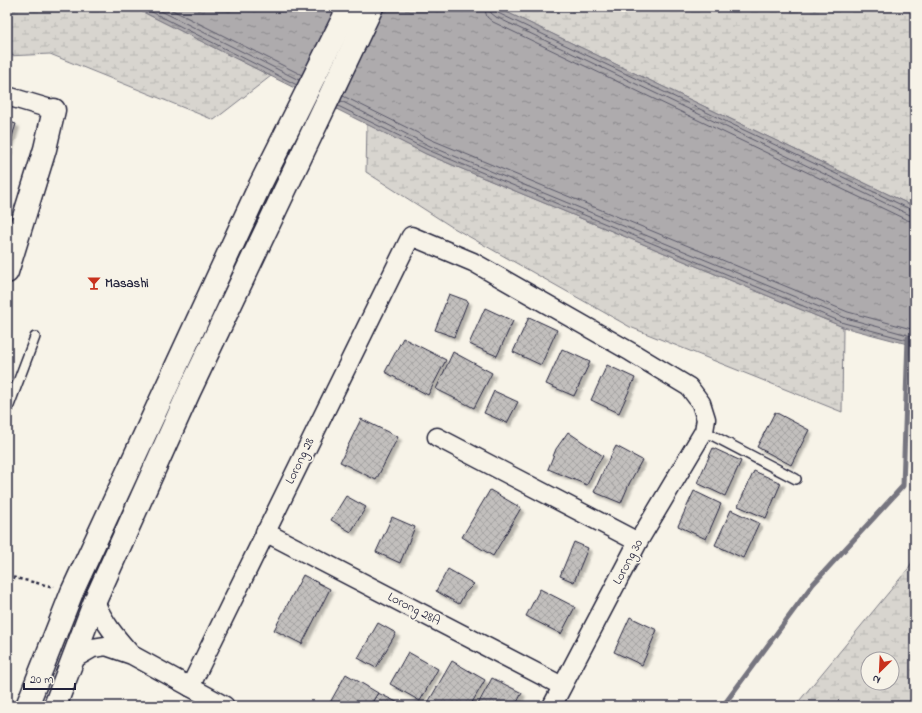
<svg xmlns="http://www.w3.org/2000/svg" width="922" height="713" viewBox="0 0 922 713" font-family="'Indie Flower',sans-serif">
<style>
.wetland{fill:url(#wetland-marsh);stroke:#7d7c85;fill-rule:evenodd}
.water{fill:url(#water-ripples);stroke:#76747f}
.lines{fill:none;stroke-linecap:round;stroke-linejoin:round}
.shore{stroke:#5a5969;stroke-width:1}
.stream{stroke:#76747f;stroke-width:5}
.building{fill:url(#building-cross-hatch);stroke:#22223b;filter:url(#shadow)}
.service-casing{stroke:#22223b;stroke-width:12}
.minor-casing{stroke:#22223b;stroke-width:21}
.tertiary-casing{stroke:#22223b;stroke-width:25}
.secondary-casing{stroke:#22223b;stroke-width:25}
.path{stroke:#22223b;stroke-width:2.5;stroke-dasharray:3 3;stroke-linecap:butt}
.service{stroke:#f7f3e8;stroke-width:9}
.minor{stroke:#f7f3e8;stroke-width:18}
.tertiary{stroke:#f7f3e8;stroke-width:22}
.secondary{stroke:#f7f3e8;stroke-width:22}
.labels{text-anchor:middle;dominant-baseline:central;stroke-width:3.5;stroke-linejoin:round;paint-order:stroke}
.poi-label{font-size:13px;font-weight:bold;fill:#22223b;stroke:#f7f3e8;text-anchor:start}
.street-label{font-size:13px;fill:#22223b;stroke:#f7f3e8}
</style>
<defs>
<pattern id="wetland-marsh" width="20" height="14" patternUnits="userSpaceOnUse"><rect width="20" height="14" fill="#d8d5cf"/><path d="M1 5h8M5 5V1M11 12h8M15 12V8" fill="none" stroke="#b9b7b3"/></pattern>
<pattern id="water-ripples" width="26" height="14" patternUnits="userSpaceOnUse"><rect width="26" height="14" fill="#aeabad"/><path d="M2 4q2-2 4 0t4 0M15 11q2-2 4 0t4 0" fill="none" stroke="#8d8b8e"/></pattern>
<pattern id="building-cross-hatch" width="8" height="8" patternUnits="userSpaceOnUse"><rect width="8" height="8" fill="#c2bfbd"/><path d="M0 0l8 8M0 8l8-8" fill="none" stroke="#a6a4a3"/></pattern>
<filter id="shadow"><feDropShadow dx="3.5" dy="3.5" stdDeviation="1" flood-color="#0004"/></filter>
</defs>
<rect width="100%" height="100%" fill="#f7f3e8"/>
<filter id="ink" filterUnits="userSpaceOnUse"><feTurbulence type="fractalNoise" baseFrequency=".025" numOctaves="2"/><feDisplacementMap in="SourceGraphic" scale="8" xChannelSelector="R" yChannelSelector="G"/><feConvolveMatrix kernelMatrix="1 2 1 2 8 2 1 2 1" color-interpolation-filters="sRGB"/></filter>
<g filter="url(#ink)">
<g class="wetland">
<path d="M7,7H133L271,76L214,120L50,54L7,56Z"/>
<path d="M496,7H915V207Z"/>
<path d="M367,124L426,154L843,327L842,412L630,327L452,227L366,172Z"/>
<path d="M915,557V706H795L908,569ZM868,659H892V683H868Z"/>
</g>
<path class="water" d="M133,7H496L915,207V346L843,327L426,154Z"/>
<g class="lines">
<g class="shore">
<path d="M142,7L297,85"/>
<path d="M153,7L299,80"/>
<path d="M166,7L302,75"/>
<path d="M484,7L487,17L493,22L907,220L915,222"/>
<path d="M490,7L491,13L496,17L910,215L915,216"/>
<path d="M495,7L496,10L498,13L912,210L915,211"/>
<path d="M343,96L432,140L848,312L915,330"/>
<path d="M341,101L430,146L846,318L915,337"/>
<path d="M338,106L428,150L844,323L915,342"/>
</g>
<path class="stream" d="M723,706L813,584L903,486L908,338"/>
</g>
<g class="building">
<path d="M7,121L16,124L7,153Z"/>
<path d="M449,294L468,301L454,337L435,330Z"/>
<path d="M485,308L513,321L497,356L469,344Z"/>
<path d="M529,317L557,330L541,365L513,352Z"/>
<path d="M403,338L446,360L428,395L385,372Z"/>
<path d="M562,349L590,362L574,396L546,384Z"/>
<path d="M453,352L492,373L474,408L436,389Z"/>
<path d="M607,365L635,378L619,413L591,400Z"/>
<path d="M494,391L518,402L507,423L484,413Z"/>
<path d="M775,412L809,430L791,465L757,447Z"/>
<path d="M361,419L398,437L376,480L340,462Z"/>
<path d="M568,432L603,456L594,470L587,485L548,469L556,449Z"/>
<path d="M616,446L642,460L630,482L621,503L594,492L605,467Z"/>
<path d="M713,448L741,461L725,496L697,483Z"/>
<path d="M754,471L781,483L766,518L738,506Z"/>
<path d="M490,490L521,508L493,556L462,537Z"/>
<path d="M694,491L721,504L706,539L678,526Z"/>
<path d="M346,496L366,507L351,532L331,520Z"/>
<path d="M731,510L759,523L743,558L715,545Z"/>
<path d="M392,517L415,527L400,563L376,552Z"/>
<path d="M574,542L588,548L574,582L560,576Z"/>
<path d="M448,569L474,584L465,593L459,604L436,591Z"/>
<path d="M303,575L330,589L302,644L274,630Z"/>
<path d="M540,589L575,607L561,634L526,616Z"/>
<path d="M630,617L657,630L642,665L614,652Z"/>
<path d="M378,623L396,633L376,668L358,658Z"/>
<path d="M408,652L438,669L420,701L390,684Z"/>
<path d="M452,661L485,680L470,706H426Z"/>
<path d="M346,674L378,693L370,706H328Z"/>
<path d="M492,678L522,693L515,706H477Z"/>
<path d="M378,693L405,706H370Z"/>
</g>
<g class="lines">
<defs>
<g id="service">
<path d="M7,411L35,337"/>
<path d="M704,431L796,479"/>
</g>
<g id="minor">
<path d="M7,96L54,110"/>
<path d="M437,437L638,542"/>
<path d="M265,532L562,686"/>
<path d="M95,601C103,622 116,637 130,653"/>
<path d="M72,660L93,648L106,646L132,655L225,706"/>
<path d="M190,687L411,236L473,262L631,352L689,387L701,403L706,419L704,431L638,542L552,706"/>
</g>
<path id="tertiary" d="M7,272L45,149L54,110"/>
<g id="secondary">
<path d="M27,706L72,592L260,185L349,7"/>
<path d="M55,706L95,601L189,392L372,7"/>
</g>
</defs>
<use href="#service" class="service-casing"/>
<use href="#minor" class="minor-casing"/>
<use href="#tertiary" class="tertiary-casing"/>
<use href="#secondary" class="secondary-casing"/>
<path class="path" d="M7,576L54,587"/>
<use href="#service" class="service"/>
<use href="#minor" class="minor"/>
<use href="#tertiary" class="tertiary"/>
<use href="#secondary" class="secondary"/>
</g>
</g>
<defs>
<symbol id="bar-bare" viewBox="-9 -9 18 18"><path d="M-6-5H6L.8 .8V4.5H3.5V6h-7V4.5H-.8V.8Z" fill="#c8321e" stroke="#f7f3e8" stroke-width="2.5" paint-order="stroke"/></symbol>
</defs>
<g fill-rule="evenodd">
<use href="#bar-bare" x="84" y="273" width="20" height="20"/>
</g>
<g class="labels">
<g class="poi-label">
<text x="105" y="283">Masashi</text>
</g>
<g class="street-label">
<text transform="translate(300 461) rotate(-64)">Lorong 28</text>
<text transform="translate(628 562) rotate(-62)">Lorong 30</text>
<text transform="translate(414 609) rotate(27)">Lorong 28A</text>
</g>
</g>
<rect width="922" height="713" fill="none" stroke="#f7f3e8" stroke-width="24"/>
<rect x="12" y="12" width="898" height="689" fill="none" stroke="#22223b" stroke-width="1.5" filter="url(#ink)"/>
<g transform="translate(880 671) rotate(204)"><circle r="19" fill="#f7f3e8" stroke="#a29fa3"/>
<path d="M0-3L7 15L0 10L-7 15Z" fill="#c8321e"/>
<text y="-6" font-size="11" font-weight="bold" text-anchor="middle" fill="#22223b">N</text>
</g>
<path d="M24 683v6h51v-6" fill="none" stroke="#22223b" stroke-width="2"/>
<text x="30" y="683" font-size="12" fill="#22223b" stroke="#f7f3e8" stroke-width="3" paint-order="stroke">20 m</text>
</svg>
